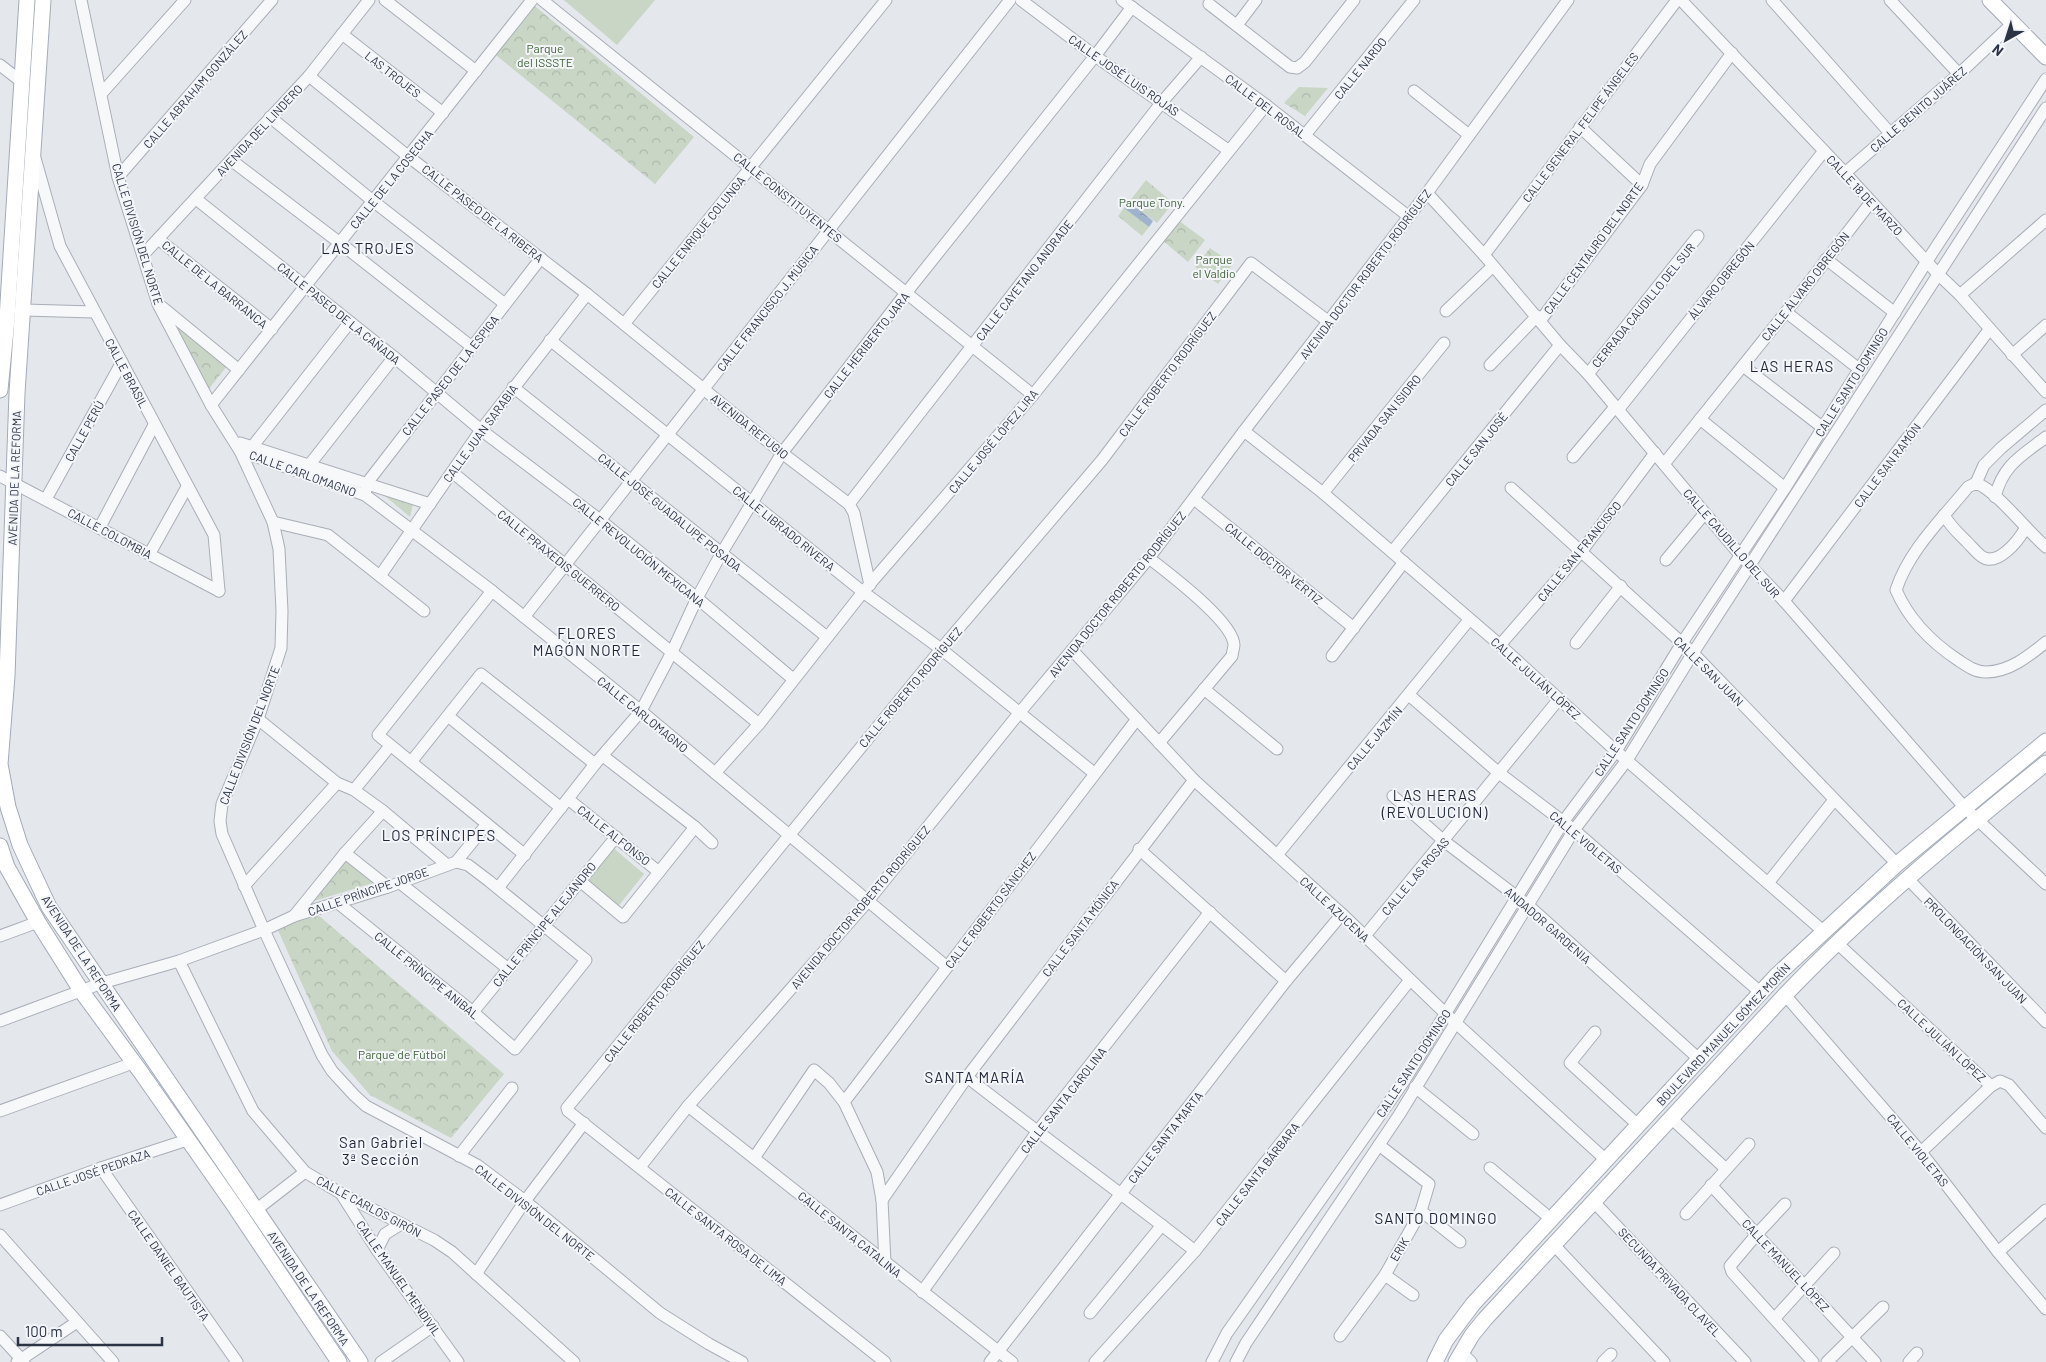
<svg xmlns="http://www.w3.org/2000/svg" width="2046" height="1362" viewBox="0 0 2046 1362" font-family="Barlow,sans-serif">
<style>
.forest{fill:url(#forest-crowns)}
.garden{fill:#c9d6c5}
.water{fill:url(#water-ripples)}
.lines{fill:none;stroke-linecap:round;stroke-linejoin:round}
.minor-casing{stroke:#a9aeb7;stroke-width:13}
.major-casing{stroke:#a3abb8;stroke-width:17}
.minor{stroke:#f7f8fa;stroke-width:11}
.major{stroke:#fff;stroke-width:15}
.labels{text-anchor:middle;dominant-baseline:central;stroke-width:4;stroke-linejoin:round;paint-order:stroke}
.park-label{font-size:12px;fill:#3f6138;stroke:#f4f6f9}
.street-label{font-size:12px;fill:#2b3445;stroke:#f4f6f9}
.quarter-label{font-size:15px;letter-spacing:1px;fill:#1d2536;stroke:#f4f6f9}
</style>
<defs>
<pattern id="forest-crowns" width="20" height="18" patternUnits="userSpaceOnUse" patternTransform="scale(1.25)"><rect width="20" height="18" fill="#c9d6c5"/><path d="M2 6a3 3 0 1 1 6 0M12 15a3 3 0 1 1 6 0" fill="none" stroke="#adb8ab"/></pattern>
<pattern id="water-ripples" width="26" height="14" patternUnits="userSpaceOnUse" patternTransform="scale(1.25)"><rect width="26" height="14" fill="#9fb4cc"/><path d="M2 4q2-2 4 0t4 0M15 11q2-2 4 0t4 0" fill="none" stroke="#8293a7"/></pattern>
</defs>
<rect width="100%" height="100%" fill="#e4e7ec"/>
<g class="forest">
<path d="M531,3L694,137L655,184L492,52Z"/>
<path d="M1299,87L1328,88L1305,116L1284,103Z"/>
<path d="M1146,180L1173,203L1157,223L1129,202Z"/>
<path d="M1124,208L1149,227L1142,236L1118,216Z"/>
<path d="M1178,220L1205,240L1188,262L1161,239Z"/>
<path d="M1210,248L1233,264L1218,284L1195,267Z"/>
<path d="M164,311L227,366L208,390Z"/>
<path d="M378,490L413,504L410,517Z"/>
<path d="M344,858L373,883L314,901Z"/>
<path d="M318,915L504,1074L451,1138L370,1095L332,1051L277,928Z"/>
</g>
<g class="garden">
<path d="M564,0H655L617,45Z"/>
<path d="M611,846L644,874L616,909L583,881Z"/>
</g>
<path class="water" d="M1130,202L1153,221L1149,227L1124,208Z"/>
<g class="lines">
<defs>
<g id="minor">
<path d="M81,0L118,177L158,304L211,405L240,451L273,522L279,549L282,611L281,648L258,719L222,804L220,821L222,834L264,930L322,1055L332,1071L354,1095L366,1106L477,1165L525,1201L660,1313L709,1344L742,1362"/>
<path d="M385,0L476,71"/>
<path d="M542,0L1033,395"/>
<path d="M1021,0L1095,56L1228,150"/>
<path d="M1122,0L1266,105L1408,216"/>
<path d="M1681,0L1845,173L1939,275L1960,295L2046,392"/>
<path d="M1772,0L1890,133"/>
<path d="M1890,0L1959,74"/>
<path d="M1209,4L1290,67L1297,68L1305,62L1354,0"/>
<path d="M1237,25L1256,0"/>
<path d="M342,34L443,113"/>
<path d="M0,65L22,82"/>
<path d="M309,76L409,157L587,294L782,453L849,504L854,513L870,585"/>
<path d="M1414,91L1469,135"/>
<path d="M101,94L185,0"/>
<path d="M270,117L373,201L505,304"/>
<path d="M1580,127L1642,185"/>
<path d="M1305,135L1414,0"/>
<path d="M35,158L60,246L214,535L219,591"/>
<path d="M231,160L340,243L472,347"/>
<path d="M1845,173L1959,74L2012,24"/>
<path d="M118,177L272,0"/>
<path d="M1427,193L1484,255L1560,345L1588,374L1741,556L1784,601L1965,808L2046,884"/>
<path d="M196,199L394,357L481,430L600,520L697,598L793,679"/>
<path d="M158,239L272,329"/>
<path d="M143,255L309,76L369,0"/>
<path d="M1484,255L1677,0"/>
<path d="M1826,259L1895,313"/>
<path d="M1960,295L2046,220"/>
<path d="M162,307L239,370"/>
<path d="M24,310L94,312"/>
<path d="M1446,311L1493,266"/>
<path d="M1786,312L1859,369"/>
<path d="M1540,321L1642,185L1650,164L1732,53"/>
<path d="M624,324L886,0"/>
<path d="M550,340L863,592L941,649L1094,773"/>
<path d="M2012,355L2046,325"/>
<path d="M1490,365L1537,316"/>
<path d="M1743,366L1822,427"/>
<path d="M1588,374L1698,236"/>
<path d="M513,387L827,637"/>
<path d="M211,405L532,0"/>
<path d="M1618,410L1824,151"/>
<path d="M1700,419L1785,488"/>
<path d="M1244,431L1323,493L1392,552L1500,645L1616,751L1823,931"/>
<path d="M240,443L430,504"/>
<path d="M252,447L350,322"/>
<path d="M240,451L365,495L492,591L641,711L947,967"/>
<path d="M1573,457L1615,407"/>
<path d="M1664,464L1786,312L1871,202"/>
<path d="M309,471L310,464L394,357"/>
<path d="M452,472L759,724"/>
<path d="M0,476L219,591"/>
<path d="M1976,483L1984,465L2001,448L2046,410"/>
<path d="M1511,488L1693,653L1897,864"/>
<path d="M1323,493L1444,343"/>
<path d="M365,495L367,483L541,258"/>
<path d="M1995,497C2003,465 2021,456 2046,437"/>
<path d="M46,499L122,362"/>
<path d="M1194,499L1354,628"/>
<path d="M849,504L1162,102L1201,57"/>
<path d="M1944,515C1950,526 1958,533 1967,542C1971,546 1976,552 1981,556C1997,568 2018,541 2025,529"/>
<path d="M273,522L328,535L424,611"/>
<path d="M100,527L154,425"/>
<path d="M2046,547C2027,531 1996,490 1976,483L1968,487C1942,519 1909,550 1896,590C1909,620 1931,642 1958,660C1967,666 1975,672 1986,672C2009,672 2029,656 2046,642"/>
<path d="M1392,552L1560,345"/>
<path d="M150,553L187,487"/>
<path d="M1149,558C1168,573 1233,621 1234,645C1234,648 1232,653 1232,656L1159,743"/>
<path d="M1666,560L1705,513"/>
<path d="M380,576L481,430L587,294"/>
<path d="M492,591L378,735L525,855"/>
<path d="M1784,601L1989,330"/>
<path d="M524,617L1010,0"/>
<path d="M1576,643L1621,586"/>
<path d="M1500,645L1581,552L1655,453"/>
<path d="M1072,650L1194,780L1342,914L1446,1014L1606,1160"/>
<path d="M1332,656L1404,562"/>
<path d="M1204,689L1277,749"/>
<path d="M1409,695L1499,773L1574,830L1760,992"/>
<path d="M448,716L561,808"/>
<path d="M258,719L337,783L354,790L383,811L446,864"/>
<path d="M603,756L695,827L712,843"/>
<path d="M411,762L481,674L595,764"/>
<path d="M715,773L759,724L863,592L1033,395L1266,105"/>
<path d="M354,790L390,746"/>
<path d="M1393,796L1444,841L1529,906L1699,1059"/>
<path d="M568,799L659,872"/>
<path d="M1139,849L1286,981"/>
<path d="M345,853L388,887"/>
<path d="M1277,855L1469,620"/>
<path d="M1907,878L2046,1022"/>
<path d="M580,881L623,917L695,827"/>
<path d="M400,883L507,968"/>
<path d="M1768,883L1834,800"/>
<path d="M244,886L337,783"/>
<path d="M498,888L595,764L641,711L672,652L697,598L721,554L782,453L906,293L1095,56L1132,7"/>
<path d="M338,903L473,1012L515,1049L586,960L489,881L468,865L456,862"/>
<path d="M294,916L345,853L383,811"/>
<path d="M0,936L38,922"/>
<path d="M1364,937L1559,699"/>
<path d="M1837,943L1991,1086"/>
<path d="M179,961L253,1111L305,1172L342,1194L434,1240L452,1252L574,1362"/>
<path d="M1785,995L1921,1152L1998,1252L2046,1309"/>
<path d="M473,1012L616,837"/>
<path d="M0,1021L102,983L179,961L264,930L294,916L388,887L456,862L487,824"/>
<path d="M1595,1032L1570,1063L1638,1125"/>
<path d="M967,1077C1042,1136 1120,1192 1195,1251"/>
<path d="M1415,1087L1473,1134"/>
<path d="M844,1102L1137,719"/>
<path d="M688,1106L1012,1362"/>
<path d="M0,1111L133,1063"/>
<path d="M1672,1119L1726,1169"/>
<path d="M1921,1152L1991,1086L2000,1081L2009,1085L2046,1128"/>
<path d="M459,1156L512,1088"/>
<path d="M754,1158L814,1070L829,1083L844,1102L877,1172L882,1200L885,1263"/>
<path d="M640,1167L688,1106L868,901L1020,712L1149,558L1244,431L1427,193L1568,0"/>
<path d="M101,1168L237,1362"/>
<path d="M1490,1168L1551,1219"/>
<path d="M1711,1185L1875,1362"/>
<path d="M342,1195L377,1250L458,1362"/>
<path d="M882,1200L967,1077L1194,780"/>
<path d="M1594,1202L1745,1362"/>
<path d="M1785,1204L1757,1234L1730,1266L1732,1272L1813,1362"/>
<path d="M0,1205L101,1168L187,1140"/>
<path d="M256,1210L305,1172"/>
<path d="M1421,1211L1460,1242"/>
<path d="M1686,1214L1749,1144"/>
<path d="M0,1235L113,1362"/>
<path d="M1554,1245L1664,1362"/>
<path d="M377,1250L385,1234L401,1224"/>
<path d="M1998,1252L2046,1210"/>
<path d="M476,1274L525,1201L584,1123"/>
<path d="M1385,1275L1413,1295"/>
<path d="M922,1292L1037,1132L1210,912"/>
<path d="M1090,1313L1162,1225"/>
<path d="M1775,1318L1834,1253"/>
<path d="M0,1336L24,1362"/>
<path d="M1340,1336L1385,1275L1421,1211L1429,1184L1379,1145"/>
<path d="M1461,1352L1471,1362"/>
<path d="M17,1362L77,1322"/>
<path d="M381,1362L433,1326"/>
<path d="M885,1362L568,1111L567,1108L941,649L1102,460L1251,263L1329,322"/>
<path d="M990,1362L1286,981L1342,914"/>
<path d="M1095,1362L1195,1251L1410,980"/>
<path d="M1212,1362L1227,1333L1404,1081L1563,822L1616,751L1682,643L1785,488L1927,261L2046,79"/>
<path d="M1236,1362L1246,1343L1399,1115L1574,830L1627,760L1693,653L2046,108"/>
<path d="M1603,1362L1611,1354"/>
<path d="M1827,1362L1883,1307"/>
<path d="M1909,1362L1917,1353"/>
</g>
<g id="major">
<path d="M43,0L17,393L7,676L0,764L8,807L20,845L49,907L360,1362"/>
<path d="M1990,0L2046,57"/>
<path d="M0,390L7,319L27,0"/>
<path d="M0,846L7,867L38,922L82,992L140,1071L231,1201L339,1362"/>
<path d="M1435,1362L1446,1340L1473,1304L1776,976L1897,864L2046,741"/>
<path d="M1456,1362L1472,1335L1485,1319L1785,995C1866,910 1955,837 2046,763"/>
</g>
</defs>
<use href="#minor" class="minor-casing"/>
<use href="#major" class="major-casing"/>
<use href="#minor" class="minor"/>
<use href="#major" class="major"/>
</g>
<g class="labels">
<g class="park-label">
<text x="545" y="48">Parque<tspan x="545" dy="14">del ISSSTE</tspan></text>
<text x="1152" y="202">Parque Tony.</text>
<text x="1214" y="259">Parque<tspan x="1214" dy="14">el Valdio</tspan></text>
<text x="402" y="1054">Parque de Fútbol</text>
</g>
<g class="street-label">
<text transform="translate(1360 68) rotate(-51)">CALLE NARDO</text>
<text transform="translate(393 74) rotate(38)">LAS TROJES</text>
<text transform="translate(1124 75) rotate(35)">CALLE JOSÉ LUIS ROJAS</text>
<text transform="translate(195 89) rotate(-49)">CALLE ABRAHAM GONZÁLEZ</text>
<text transform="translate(1266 106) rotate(37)">CALLE DEL ROSAL</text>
<text transform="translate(1918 109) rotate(-41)">CALLE BENITO JUÁREZ</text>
<text transform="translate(1580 127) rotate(-53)">CALLE GENERAL FELIPE ÁNGELES</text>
<text transform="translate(259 130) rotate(-47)">AVENIDA DEL LINDERO</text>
<text transform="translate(391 179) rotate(-51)">CALLE DE LA COSECHA</text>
<text transform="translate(1865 195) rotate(47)">CALLE 18 DE MARZO</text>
<text transform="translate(788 197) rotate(39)">CALLE CONSTITUYENTES</text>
<text transform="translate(483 213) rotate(38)">CALLE PASEO DE LA RIBERA</text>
<text transform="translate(698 232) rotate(-51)">CALLE ENRIQUE COLUNGA</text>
<text transform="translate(138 234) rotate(73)">CALLE DIVISIÓN DEL NORTE</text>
<text transform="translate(1593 248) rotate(-54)">CALLE CENTAURO DEL NORTE</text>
<text transform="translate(1365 274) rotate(-53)">AVENIDA DOCTOR ROBERTO RODRÍGUEZ</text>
<text transform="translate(1024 280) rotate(-52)">CALLE CAYETANO ANDRADE</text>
<text transform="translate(1721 280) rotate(-51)">ÁLVARO OBREGÓN</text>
<text transform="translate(215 284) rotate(39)">CALLE DE LA BARRANCA</text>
<text transform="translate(1805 286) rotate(-52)">CALLE ÁLVARO OBREGÓN</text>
<text transform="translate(1643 305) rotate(-51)">CERRADA CAUDILLO DEL SUR</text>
<text transform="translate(767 308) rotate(-52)">CALLE FRANCISCO J. MÚGICA</text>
<text transform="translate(339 313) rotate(39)">CALLE PASEO DE LA CAÑADA</text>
<text transform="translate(866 345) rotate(-52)">CALLE HERIBERTO JARA</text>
<text transform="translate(127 373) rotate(62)">CALLE BRASIL</text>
<text transform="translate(1167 374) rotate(-53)">CALLE ROBERTO RODRÍGUEZ</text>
<text transform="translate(450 375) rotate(-52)">CALLE PASEO DE LA ESPIGA</text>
<text transform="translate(1851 382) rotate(-58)">CALLE SANTO DOMINGO</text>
<text transform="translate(1384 418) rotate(-51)">PRIVADA SAN ISIDRO</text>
<text transform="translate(750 426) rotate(39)">AVENIDA REFUGIO</text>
<text transform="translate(84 431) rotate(-61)">CALLE PERÚ</text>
<text transform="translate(480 433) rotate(-54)">CALLE JUAN SARABIA</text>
<text transform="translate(993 441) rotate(-50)">CALLE JOSÉ LÓPEZ LIRA</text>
<text transform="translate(1476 449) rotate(-51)">CALLE SAN JOSÉ</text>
<text transform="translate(1887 465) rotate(-53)">CALLE SAN RAMÓN</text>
<text transform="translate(303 473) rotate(20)">CALLE CARLOMAGNO</text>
<text transform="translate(14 478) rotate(-88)">AVENIDA DE LA REFORMA</text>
<text transform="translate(670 512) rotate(39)">CALLE JOSÉ GUADALUPE POSADA</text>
<text transform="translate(784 528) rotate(39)">CALLE LIBRADO RIVERA</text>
<text transform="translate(110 533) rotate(28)">CALLE COLOMBIA</text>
<text transform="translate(1732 543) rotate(49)">CALLE CAUDILLO DEL SUR</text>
<text transform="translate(1579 551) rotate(-51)">CALLE SAN FRANCISCO</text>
<text transform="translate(639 552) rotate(39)">CALLE REVOLUCIÓN MEXICANA</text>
<text transform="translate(559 560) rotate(39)">CALLE PRAXEDIS GUERRERO</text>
<text transform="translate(1274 563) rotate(39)">CALLE DOCTOR VÉRTIZ</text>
<text transform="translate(1117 594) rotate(-51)">AVENIDA DOCTOR ROBERTO RODRÍGUEZ</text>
<text transform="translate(1709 671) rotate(45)">CALLE SAN JUAN</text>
<text transform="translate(1536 678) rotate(42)">CALLE JULIÁN LÓPEZ</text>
<text transform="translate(910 687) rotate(-50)">CALLE ROBERTO RODRÍGUEZ</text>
<text transform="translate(643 714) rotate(39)">CALLE CARLOMAGNO</text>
<text transform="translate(1631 722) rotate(-57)">CALLE SANTO DOMINGO</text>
<text transform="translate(249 735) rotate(-69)">CALLE DIVISIÓN DEL NORTE</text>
<text transform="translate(1374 738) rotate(-50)">CALLE JAZMÍN</text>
<text transform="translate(614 835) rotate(38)">CALLE ALFONSO</text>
<text transform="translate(1586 842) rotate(40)">CALLE VIOLETAS</text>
<text transform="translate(1415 876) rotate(-50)">CALLE LAS ROSAS</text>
<text transform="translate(368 891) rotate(-19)">CALLE PRÍNCIPE JORGE</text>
<text transform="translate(860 907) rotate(-50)">AVENIDA DOCTOR ROBERTO RODRÍGUEZ</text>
<text transform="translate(1335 909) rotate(43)">CALLE AZUCENA</text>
<text transform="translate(990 910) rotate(-53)">CALLE ROBERTO SÁNCHEZ</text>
<text transform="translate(544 924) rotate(-51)">CALLE PRÍNCIPE ALEJANDRO</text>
<text transform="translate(1548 925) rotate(41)">ANDADOR GARDENIA</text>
<text transform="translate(1080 928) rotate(-53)">CALLE SANTA MÓNICA</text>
<text transform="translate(1976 950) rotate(46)">PROLONGACIÓN SAN JUAN</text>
<text transform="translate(82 953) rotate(57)">AVENIDA DE LA REFORMA</text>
<text transform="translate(427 975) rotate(39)">CALLE PRÍNCIPE ANIBAL</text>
<text transform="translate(654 1001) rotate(-51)">CALLE ROBERTO RODRÍGUEZ</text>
<text transform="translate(1723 1034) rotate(-47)">BOULEVARD MANUEL GÓMEZ MORÍN</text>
<text transform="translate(1942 1040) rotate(43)">CALLE JULIÁN LÓPEZ</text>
<text transform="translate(1413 1063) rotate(-57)">CALLE SANTO DOMINGO</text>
<text transform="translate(1063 1100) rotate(-52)">CALLE SANTA CAROLINA</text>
<text transform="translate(1165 1137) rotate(-52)">CALLE SANTA MARTA</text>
<text transform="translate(1918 1150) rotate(51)">CALLE VIOLETAS</text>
<text transform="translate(93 1172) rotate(-19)">CALLE JOSÉ PEDRAZA</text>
<text transform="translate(1257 1174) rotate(-52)">CALLE SANTA BÁRBARA</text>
<text transform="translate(369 1206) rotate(28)">CALLE CARLOS GIRÓN</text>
<text transform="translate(535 1212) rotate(38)">CALLE DIVISIÓN DEL NORTE</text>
<text transform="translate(850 1234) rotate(39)">CALLE SANTA CATALINA</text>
<text transform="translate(726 1236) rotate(38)">CALLE SANTA ROSA DE LIMA</text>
<text transform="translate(1399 1249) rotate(-60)">ERIK</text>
<text transform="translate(169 1265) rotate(55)">CALLE DANIEL BAUTISTA</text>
<text transform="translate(1786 1265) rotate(47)">CALLE MANUEL LÓPEZ</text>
<text transform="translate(399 1278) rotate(55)">CALLE MANUEL MENDIVIL</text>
<text transform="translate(1670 1282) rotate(47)">SECUNDA PRIVADA CLAVEL</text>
<text transform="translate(309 1288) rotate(56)">AVENIDA DE LA REFORMA</text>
</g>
<g class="quarter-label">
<text x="368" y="248">LAS TROJES</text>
<text x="1792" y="366">LAS HERAS</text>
<text x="587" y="633">FLORES<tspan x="587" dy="17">MAGÓN NORTE</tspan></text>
<text x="1435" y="795">LAS HERAS<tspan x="1435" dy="17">(REVOLUCION)</tspan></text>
<text x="439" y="835">LOS PRÍNCIPES</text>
<text x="975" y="1077">SANTA MARÍA</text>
<text x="381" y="1142">San Gabriel<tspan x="381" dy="17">3ª Sección</tspan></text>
<text x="1436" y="1218">SANTO DOMINGO</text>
</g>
</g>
<g transform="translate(2006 40) rotate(219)" stroke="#f4f6f9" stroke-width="4" paint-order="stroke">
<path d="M0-4L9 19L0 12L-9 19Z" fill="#2b3445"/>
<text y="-8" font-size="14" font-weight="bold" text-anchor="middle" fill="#2b3445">N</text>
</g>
<path d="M18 1337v8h144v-8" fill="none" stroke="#2b3445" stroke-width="2.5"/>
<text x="25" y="1337" font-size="15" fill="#2b3445" stroke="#f4f6f9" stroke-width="4" paint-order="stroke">100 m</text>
</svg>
